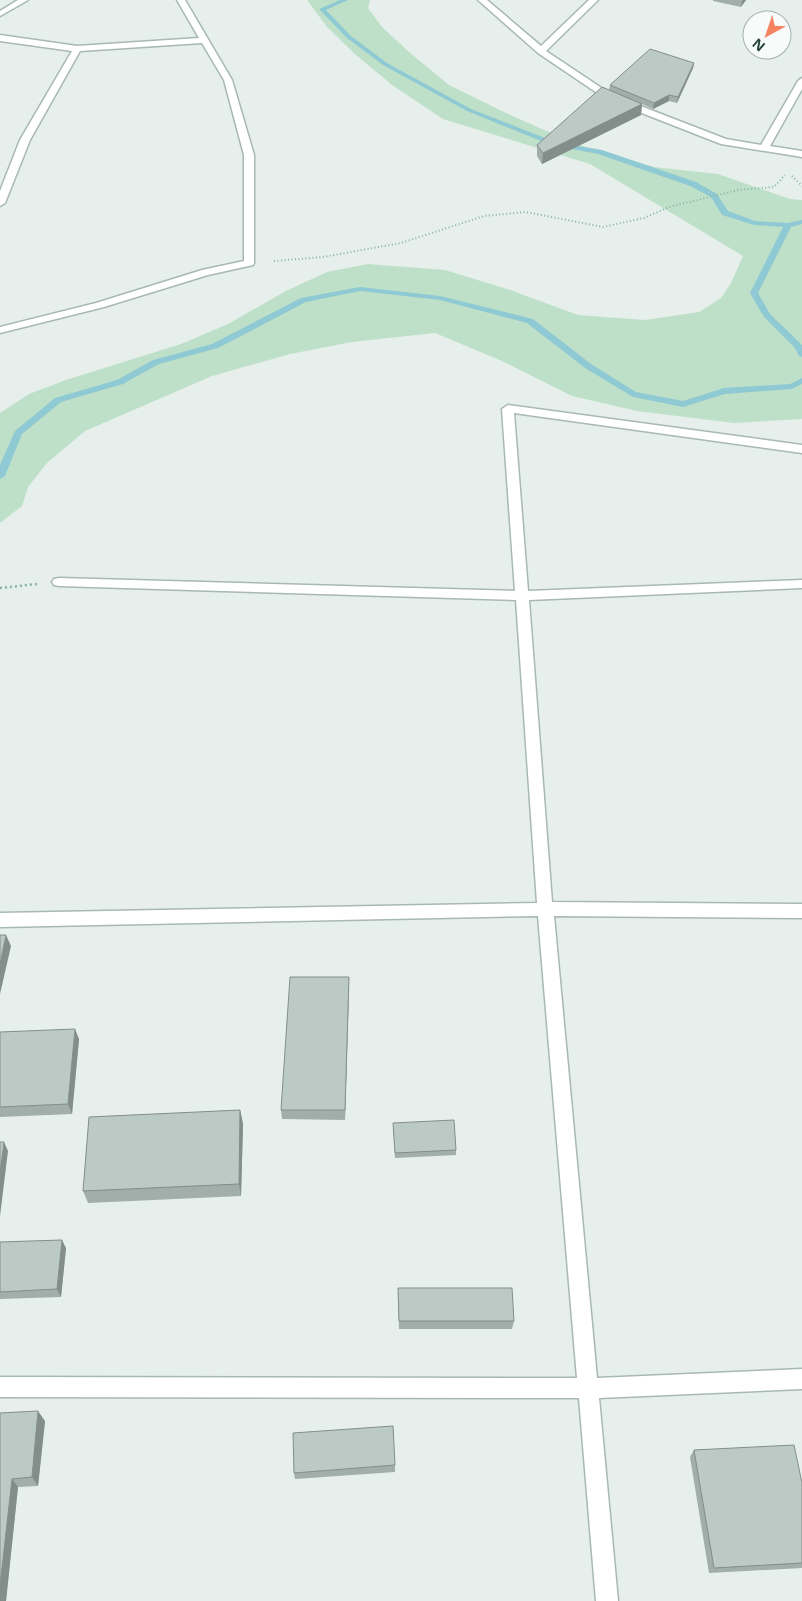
<svg xmlns="http://www.w3.org/2000/svg" width="802" height="1601" viewBox="0 0 802 1601" font-family="'Open Sans',sans-serif">
<style>
.green{fill:#bfe0c8}
.lines{fill:none;stroke-linecap:round;stroke-linejoin:round}
.stream{fill:#8ec9d4;fill-rule:evenodd}
.street-casing{stroke:#a8b8b2;stroke-width:3}
.path-far1{stroke:#86b3a5;stroke-width:2;stroke-dasharray:1 2.5;stroke-linecap:butt}
.path{stroke:#86b3a5;stroke-width:2.5;stroke-dasharray:2 3;stroke-linecap:butt}
.street{fill:#fff;fill-rule:evenodd}
.wall{fill:#a1aea9}
.shaded-wall{fill:#838d89}
.building{fill:#bbcac4;stroke:#838d89}
</style>
<rect width="100%" height="100%" fill="#e6efeb"/>
<path class="green" d="M307,0H370L368,8L382,27L409,52L449,85L508,114L576,144L654,167L718,174L790,199L802,200V419L734,423L637,411L572,396L502,361L435,333L352,342L290,354L212,376L85,431L47,463L28,487L22,506L0,523V413L29,394L66,380L181,344L228,324L286,291L327,272L368,264L445,270L507,289L578,315L645,320L699,312L721,298L731,283L743,256L590,164L443,119L392,85L356,55L327,27Z"/>
<g class="lines">
<g class="stream">
<path d="M340,0H348L326,10L351,36L387,63L471,109L555,142L602,150L696,182L717,194L728,211L755,221L788,223L802,220V224L791,227L758,293L770,314L802,345V357L799,356L795,348L764,317L750,293L783,227L754,225L722,215L711,197L690,186L598,154L551,145L467,111L383,65L347,38L319,9Z"/>
<path d="M360,287L440,296L533,319L591,364L636,392L683,401L724,388L790,384L802,378V384L792,389L725,394L683,407L633,397L585,368L527,323L440,300L360,291L306,302L218,348L159,364L123,384L61,402L22,434L5,476L0,479V465L15,431L55,398L117,380L153,360L212,344L301,298Z"/>
</g>
<defs>
<g id="street">
<path d="M18,0H28L0,16V11Z"/>
<path d="M177,0H185L232,80L254,155V263L253,265L208,275L104,307L0,333V327L96,303L202,270L244,261V155L224,80L202,43L80,51L30,140L5,203L0,206V191L20,140L72,51L0,41V35L77,46L199,38Z"/>
<path d="M478,0H487L541,46L589,0H598L546,51L612,95L726,139L761,145L798,81L802,78V89L770,146L802,151V157L721,144L606,99L538,53Z"/>
<path d="M508,405L802,445V453L514,413L528,591L802,580V588L529,600L552,902L802,904V918L554,916L597,1378L802,1369V1389L599,1398L618,1601H596L579,1398L0,1397V1377L577,1378L538,916L0,927V913L537,903L516,600L59,586L54,585L52,582L54,579L59,578L515,591L502,409Z"/>
</g>
</defs>
<use href="#street" class="street-casing"/>
<g class="path-far1">
<path d="M792,176L802,186"/>
<path d="M274,261L323,257L401,243L484,216L526,212L603,227L644,218L669,207L738,190L774,187L785,175"/>
</g>
<path class="path" d="M0,588L37,584"/>
<use href="#street" class="street"/>
</g>
<g class="wall">
<path d="M713,0H746L741,7L713,1Z"/>
<path d="M694,63L693,68L677,103L669,101L653,109L642,104L641,115L542,164L537,156V145L609,90L610,85Z"/>
<path d="M349,987L345,1120L282,1119L281,1110Z"/>
<path d="M0,1032L79,1039L72,1114L0,1117Z"/>
<path d="M240,1110L243,1124L241,1196L88,1203L83,1191Z"/>
<path d="M393,1123L456,1150V1155L395,1158Z"/>
<path d="M0,1242L66,1248L61,1297L0,1299Z"/>
<path d="M398,1288L514,1321L512,1329H399Z"/>
<path d="M0,1413L45,1421L38,1486L18,1487L6,1601H0Z"/>
<path d="M694,1450L802,1483V1568L709,1573L690,1457Z"/>
<path d="M395,1465V1472L295,1479L294,1473Z"/>
</g>
<g class="shaded-wall">
<path d="M743,0H746L741,7L742,1Z"/>
<path d="M694,63L693,68L677,103L678,97Z"/>
<path d="M669,95V101L653,109L654,103Z"/>
<path d="M642,104L641,115L542,164L543,153Z"/>
<path d="M6,935L11,946L0,994V964Z"/>
<path d="M349,977V987L345,1120V1110Z"/>
<path d="M75,1029L79,1039L72,1114L68,1104Z"/>
<path d="M240,1110L243,1124L241,1196L239,1184Z"/>
<path d="M4,1142L8,1151L0,1216V1173Z"/>
<path d="M62,1240L66,1248L61,1297L57,1289Z"/>
<path d="M38,1411L45,1421L38,1486L32,1477Z"/>
<path d="M12,1479L18,1487L6,1601H0V1586Z"/>
</g>
<g class="building">
<path d="M650,49L694,63L678,97L669,95L654,103L610,85Z"/>
<path d="M602,87L642,104L543,153L537,145Z"/>
<path d="M0,935H6L0,964Z"/>
<path d="M290,977H349L345,1110H281Z"/>
<path d="M75,1029L68,1104L0,1107V1032Z"/>
<path d="M240,1110L239,1184L83,1191L89,1117Z"/>
<path d="M454,1120L456,1150L395,1153L393,1123Z"/>
<path d="M0,1142H4L0,1173Z"/>
<path d="M62,1240L57,1289L0,1292V1242Z"/>
<path d="M398,1288H512L514,1321H399Z"/>
<path d="M38,1411L32,1477L12,1479L0,1586V1413Z"/>
<path d="M393,1426L395,1465L294,1473L293,1433Z"/>
<path d="M794,1445L802,1483V1563L714,1568L694,1450Z"/>
</g>
<g transform="translate(767 35) rotate(220)"><circle r="24" fill="#f7fbf9" stroke="#a3b1ad"/>
<path d="M0-4L9 19L0 12L-9 19Z" fill="#f4845f"/>
<text y="-8" font-size="14" font-weight="bold" text-anchor="middle" fill="#24423a">N</text>
</g>
</svg>
